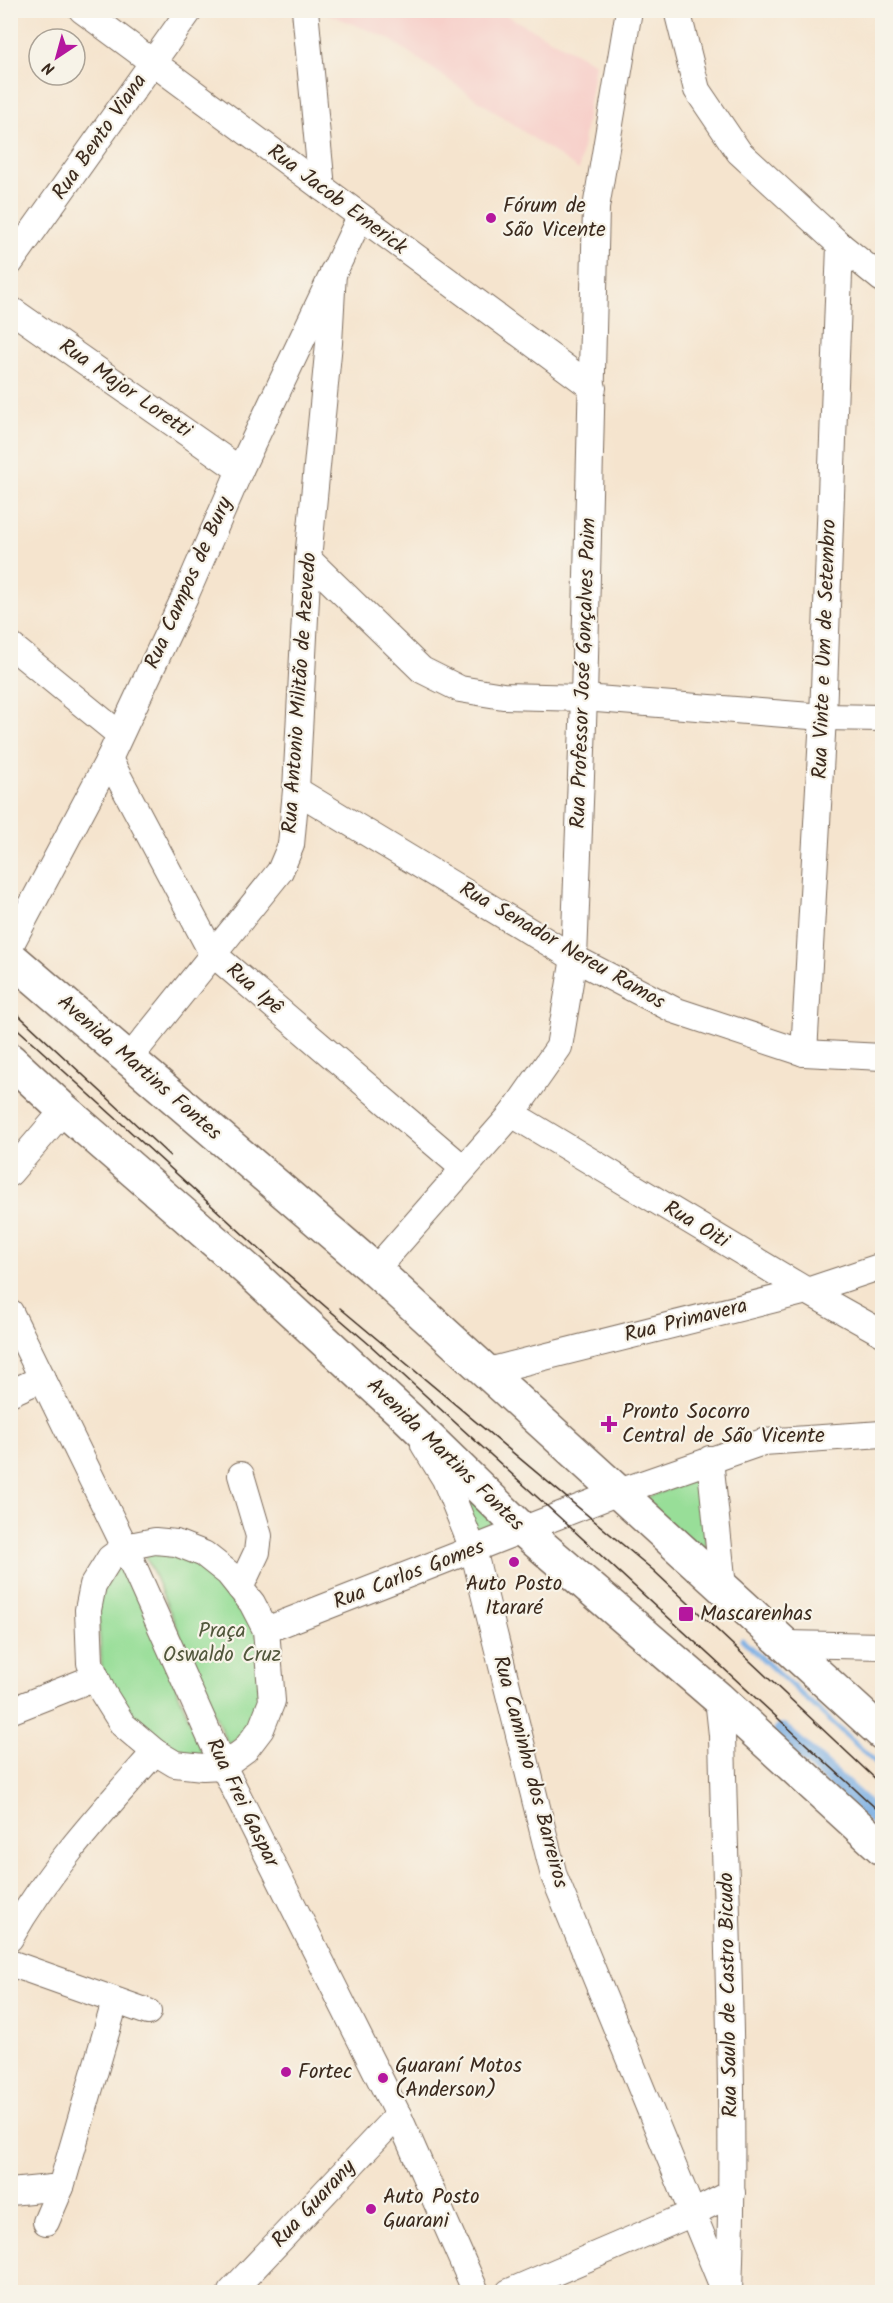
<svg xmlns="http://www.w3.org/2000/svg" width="893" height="2303" viewBox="0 0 893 2303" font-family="Kalam,sans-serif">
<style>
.built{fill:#f7d0ca}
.green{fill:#98de98;stroke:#6a845b;stroke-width:1.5}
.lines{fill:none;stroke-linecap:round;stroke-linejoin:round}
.stream{stroke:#76ace4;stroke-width:5}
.canal{stroke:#76ace4;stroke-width:18}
.minor-casing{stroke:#7c6b5c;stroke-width:28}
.major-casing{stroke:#7c6b5c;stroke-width:36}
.minor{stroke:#fff;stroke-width:26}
.major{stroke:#fff;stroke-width:33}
.tram{stroke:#3b2a1e;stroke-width:1.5}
.poi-dot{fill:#b5179e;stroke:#f7f3e8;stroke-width:2}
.labels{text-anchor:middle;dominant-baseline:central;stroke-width:4.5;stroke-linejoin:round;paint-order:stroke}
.street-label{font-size:21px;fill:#3b2a1e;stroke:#f7f3e8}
.poi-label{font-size:21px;fill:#3b2a1e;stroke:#f7f3e8;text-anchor:start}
.park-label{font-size:21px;fill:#52573c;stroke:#f7f3e8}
</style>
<rect width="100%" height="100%" fill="#f7f3e8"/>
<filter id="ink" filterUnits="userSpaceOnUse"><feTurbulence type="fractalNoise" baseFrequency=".0167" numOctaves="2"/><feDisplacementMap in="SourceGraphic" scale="12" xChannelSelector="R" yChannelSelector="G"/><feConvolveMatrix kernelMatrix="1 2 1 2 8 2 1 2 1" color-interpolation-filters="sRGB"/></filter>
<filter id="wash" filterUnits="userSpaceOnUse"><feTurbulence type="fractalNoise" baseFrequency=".008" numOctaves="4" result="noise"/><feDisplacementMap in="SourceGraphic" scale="24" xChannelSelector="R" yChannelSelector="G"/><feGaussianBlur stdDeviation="1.35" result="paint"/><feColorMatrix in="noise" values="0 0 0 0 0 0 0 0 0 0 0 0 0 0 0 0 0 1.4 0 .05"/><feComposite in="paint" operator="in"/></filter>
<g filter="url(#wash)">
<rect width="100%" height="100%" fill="#f5e4ce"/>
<path class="built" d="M320,11H498L595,63L579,170L388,38Z"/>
<g class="green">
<path d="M700,1477L708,1560L637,1501Z"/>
<path d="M466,1492L498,1521L475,1531L461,1496Z"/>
<path d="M152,1549L204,1563L245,1609L260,1641L259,1707L250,1728L228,1745L145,1554Z"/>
<path d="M123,1558L204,1755L190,1757L149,1739L115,1699L102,1672L97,1599Z"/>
</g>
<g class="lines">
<path class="stream" d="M742,1640L882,1768"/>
<path class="canal" d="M782,1732L882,1823"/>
</g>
</g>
<g filter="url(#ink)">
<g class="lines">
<defs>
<g id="minor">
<path d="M82,10L593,388"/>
<path d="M305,10L322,188"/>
<path d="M677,10L697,90L739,152L840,245L882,279"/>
<path d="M10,263L190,10"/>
<path d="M10,309L240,470"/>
<path d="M308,559L422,670L460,689L503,696L584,698L823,717L882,718"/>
<path d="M10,645L119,734"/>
<path d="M109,759L212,953L463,1168"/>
<path d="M296,790L574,958L674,1010L804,1053L882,1057"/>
<path d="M10,946L109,759L187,592L240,470L360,217"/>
<path d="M804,1053L823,717L840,245"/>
<path d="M128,1060L280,871L291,845L296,790L308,559L329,343L333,272"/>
<path d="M512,1114L807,1291L882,1333"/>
<path d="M10,1173L64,1110"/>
<path d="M375,1270L512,1114L559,1047L574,958L584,698L596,208L629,10"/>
<path d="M10,1312L125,1547L223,1766L398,2115L476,2292"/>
<path d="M488,1371L807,1291L882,1266"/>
<path d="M10,1393L43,1378"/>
<path d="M424,1445L445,1479L473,1549L554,1876L725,2292"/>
<path d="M710,1459L723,1587"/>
<path d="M155,1541L176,1543L204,1554L228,1573L252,1603L266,1630L272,1701L261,1729L245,1750L223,1766L203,1767L175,1764L155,1752L123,1725L103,1693L90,1663L88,1610L93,1585L110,1558L125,1547Z"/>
<path d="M240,1588L257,1552L259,1536L241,1475"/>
<path d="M266,1630L619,1492L763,1442L882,1434"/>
<path d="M786,1644L882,1646"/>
<path d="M718,1698L722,1735C726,1920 736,2106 729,2292"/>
<path d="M10,1711L96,1677"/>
<path d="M10,1938C49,1869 103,1811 155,1752"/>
<path d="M10,1963L148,2012"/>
<path d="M10,2192L61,2187L115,2002"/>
<path d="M46,2222L61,2187"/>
<path d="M231,2292L398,2115"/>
<path d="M509,2292L693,2213L732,2193"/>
</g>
<g id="major">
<path d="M10,957L375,1270L882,1733"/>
<path d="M10,1060L64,1110L250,1272L408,1418L523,1530L718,1698L882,1848"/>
</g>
</defs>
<use href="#minor" class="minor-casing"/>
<use href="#major" class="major-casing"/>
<use href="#minor" class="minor"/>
<use href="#major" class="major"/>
<g class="tram">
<path d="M10,1007L170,1156"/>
<path d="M10,1022L268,1257L370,1345L558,1516L882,1814"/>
<path d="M340,1308L653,1570L882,1785"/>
</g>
</g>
</g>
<g class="poi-dot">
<circle cx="491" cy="218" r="6"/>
<path d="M606 1415h6v6h6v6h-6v6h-6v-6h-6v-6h6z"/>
<circle cx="514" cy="1562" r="6"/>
<rect x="678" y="1606" width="16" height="16" rx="3"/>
<circle cx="286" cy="2072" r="6"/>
<circle cx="383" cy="2078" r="6"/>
<circle cx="371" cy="2209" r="6"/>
</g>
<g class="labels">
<g class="street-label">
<text transform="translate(100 137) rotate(-55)">Rua Bento Viana</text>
<text transform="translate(337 200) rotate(37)">Rua Jacob Emerick</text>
<text transform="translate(125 389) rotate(35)">Rua Major Loretti</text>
<text transform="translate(189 583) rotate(-66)">Rua Campos de Bury</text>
<text transform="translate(825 649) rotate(-88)">Rua Vinte e Um de Setembro</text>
<text transform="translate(584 673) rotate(-88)">Rua Professor José Gonçalves Paim</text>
<text transform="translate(300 693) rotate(-86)">Rua Antonio Militão de Azevedo</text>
<text transform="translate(562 946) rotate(30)">Rua Senador Nereu Ramos</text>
<text transform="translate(254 989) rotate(41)">Rua Ipê</text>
<text transform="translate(139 1068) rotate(41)">Avenida Martins Fontes</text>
<text transform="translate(696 1225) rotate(31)">Rua Oiti</text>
<text transform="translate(686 1321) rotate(-14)">Rua Primavera</text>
<text transform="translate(445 1455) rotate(44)">Avenida Martins Fontes</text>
<text transform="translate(409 1575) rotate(-21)">Rua Carlos Gomes</text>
<text transform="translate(530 1772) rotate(75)">Rua Caminho dos Barreiros</text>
<text transform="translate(242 1803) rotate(64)">Rua Frei Gaspar</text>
<text transform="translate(729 1995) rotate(-91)">Rua Saulo de Castro Bicudo</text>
<text transform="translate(314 2204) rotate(-47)">Rua Guarany</text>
</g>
<g class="poi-label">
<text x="503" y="206">Fórum de<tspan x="503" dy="24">São Vicente</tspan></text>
<text x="622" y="1412">Pronto Socorro<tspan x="622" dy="24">Central de São Vicente</tspan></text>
<text x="514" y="1584" text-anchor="middle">Auto Posto<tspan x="514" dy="24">Itararé</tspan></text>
<text x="700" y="1614">Mascarenhas</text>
<text x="395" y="2066">Guaraní Motos<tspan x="395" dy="24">(Anderson)</tspan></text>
<text x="298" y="2072">Fortec</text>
<text x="383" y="2197">Auto Posto<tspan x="383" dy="24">Guarani</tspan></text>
</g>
<g class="park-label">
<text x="222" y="1631">Praça<tspan x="222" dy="24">Oswaldo Cruz</tspan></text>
</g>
</g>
<rect width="893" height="2303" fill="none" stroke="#f7f3e8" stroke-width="36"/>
<g transform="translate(57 57) rotate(216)"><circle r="28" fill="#f7f3e8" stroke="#aca397" stroke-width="1.5"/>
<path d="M0-4.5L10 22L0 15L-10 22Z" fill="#b5179e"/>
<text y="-9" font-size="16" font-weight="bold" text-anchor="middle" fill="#3b2a1e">N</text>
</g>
</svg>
